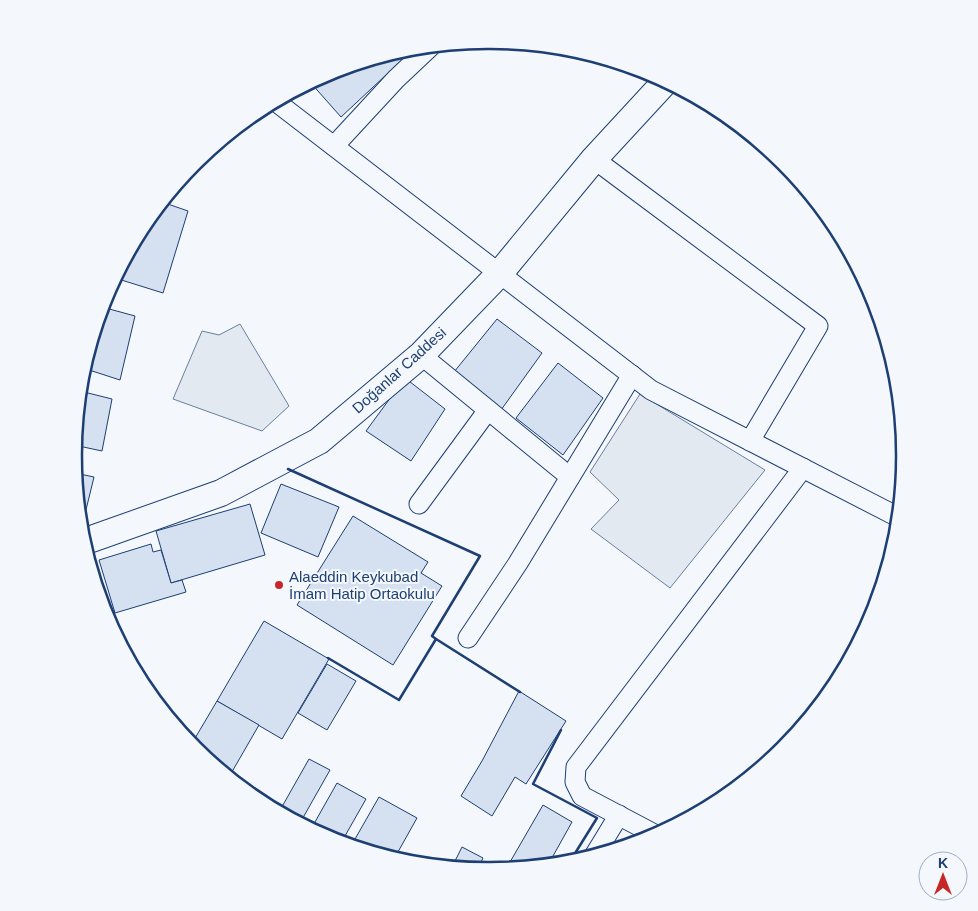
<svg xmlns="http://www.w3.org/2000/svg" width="978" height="911" viewBox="0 0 978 911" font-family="Helvetica,sans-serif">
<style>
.green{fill:#e3e9f0;stroke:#687fa3}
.building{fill:#d5e0f0;stroke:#1d3f73}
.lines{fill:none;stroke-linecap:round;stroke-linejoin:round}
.street-casing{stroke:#1d3f73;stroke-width:21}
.secondary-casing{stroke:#1d3f73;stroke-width:28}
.street{stroke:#f4f7fb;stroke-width:19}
.secondary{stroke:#f4f7fb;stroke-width:26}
.wall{stroke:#1d3f73;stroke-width:2.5}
.poi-dot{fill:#c62828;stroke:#f4f7fb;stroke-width:2}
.labels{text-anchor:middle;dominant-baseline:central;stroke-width:4;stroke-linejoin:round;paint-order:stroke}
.street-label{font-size:15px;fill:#1d3f73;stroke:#f4f7fb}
.poi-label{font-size:15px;fill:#1d3f73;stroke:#f4f7fb;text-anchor:start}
.rim{fill:none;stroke:#1d3f73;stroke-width:2.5}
</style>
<rect width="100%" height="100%" fill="#f4f7fb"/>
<g class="green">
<path d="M240,324L289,406L262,431L173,399L202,331L219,335Z"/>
<path d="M640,394L765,470L670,588L591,529L619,500L590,472Z"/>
</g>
<g class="building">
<path d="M416,47L341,117L310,82L330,72Z"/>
<path d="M162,202L188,211L163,293L115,278L144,224Z"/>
<path d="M102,307L135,316L120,380L83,368Z"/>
<path d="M497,319L542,353L501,410L454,372Z"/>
<path d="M558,363L603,398L563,455L516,418Z"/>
<path d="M405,378L445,409L411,461L366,431Z"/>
<path d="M80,391L112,399L102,451L74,445Z"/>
<path d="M75,473L94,477L85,514L79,513Z"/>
<path d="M281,484L339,507L318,557L261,533Z"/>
<path d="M250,504L265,555L171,583L156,531Z"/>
<path d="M353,516L428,562L421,573L442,586L393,665L297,605Z"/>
<path d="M151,544L153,552L161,550L171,583L182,580L186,592L115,613L99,560Z"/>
<path d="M264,621L329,659L282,739L217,701Z"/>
<path d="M327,664L356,681L327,730L298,713Z"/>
<path d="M519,691L566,721L526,784L515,777L492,816L461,796L482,761Z"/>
<path d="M217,701L259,725L229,777L191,745Z"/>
<path d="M309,759L330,770L300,823L279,812Z"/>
<path d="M337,783L366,799L341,843L311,829Z"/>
<path d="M379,797L417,818L394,859L351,846Z"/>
<path d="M543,805L572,822L548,865L506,869Z"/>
<path d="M462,847L483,858L477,870L452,867Z"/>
</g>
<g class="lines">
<defs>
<g id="street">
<path d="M275,101L651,390L898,517"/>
<path d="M334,146L396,79L431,46"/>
<path d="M594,159L818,326L750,441"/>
<path d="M421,355L570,477"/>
<path d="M419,504L488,410"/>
<path d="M468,638L518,563L632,375"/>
<path d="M656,835L582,796L575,782L576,767L803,468"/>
<path d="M594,856L619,815"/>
</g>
<path id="secondary" d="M83,542L221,493L319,441L421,355L500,273L594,159L666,81"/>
</defs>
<use href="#street" class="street-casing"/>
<use href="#secondary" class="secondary-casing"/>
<use href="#street" class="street"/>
<use href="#secondary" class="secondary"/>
<g class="wall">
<path d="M288,469L480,556L432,636L436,639"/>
<path d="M328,658L399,700L436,639L520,692"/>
<path d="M561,730L533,784L597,818L569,863"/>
</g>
</g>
<circle class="poi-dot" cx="279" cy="585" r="5"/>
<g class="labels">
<g class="street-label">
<text transform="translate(399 370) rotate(-42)">Doğanlar Caddesi</text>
</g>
<g class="poi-label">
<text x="289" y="576">Alaeddin Keykubad<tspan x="289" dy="17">İmam Hatip Ortaokulu</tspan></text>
</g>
</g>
<path d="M0 0H978V911H0ZM488 49H490A406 406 0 0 1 896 455V456A406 406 0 0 1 490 862H488A406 406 0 0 1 82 456V455A406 406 0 0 1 488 49Z" fill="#f4f7fb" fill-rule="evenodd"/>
<path class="rim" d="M488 49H490A406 406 0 0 1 896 455V456A406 406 0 0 1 490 862H488A406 406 0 0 1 82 456V455A406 406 0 0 1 488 49Z"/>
<g transform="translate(943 876)"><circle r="24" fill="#f4f7fb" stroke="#9eadc5"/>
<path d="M0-4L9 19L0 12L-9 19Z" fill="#c62828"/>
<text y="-8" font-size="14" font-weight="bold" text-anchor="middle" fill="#1d3f73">K</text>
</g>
</svg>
